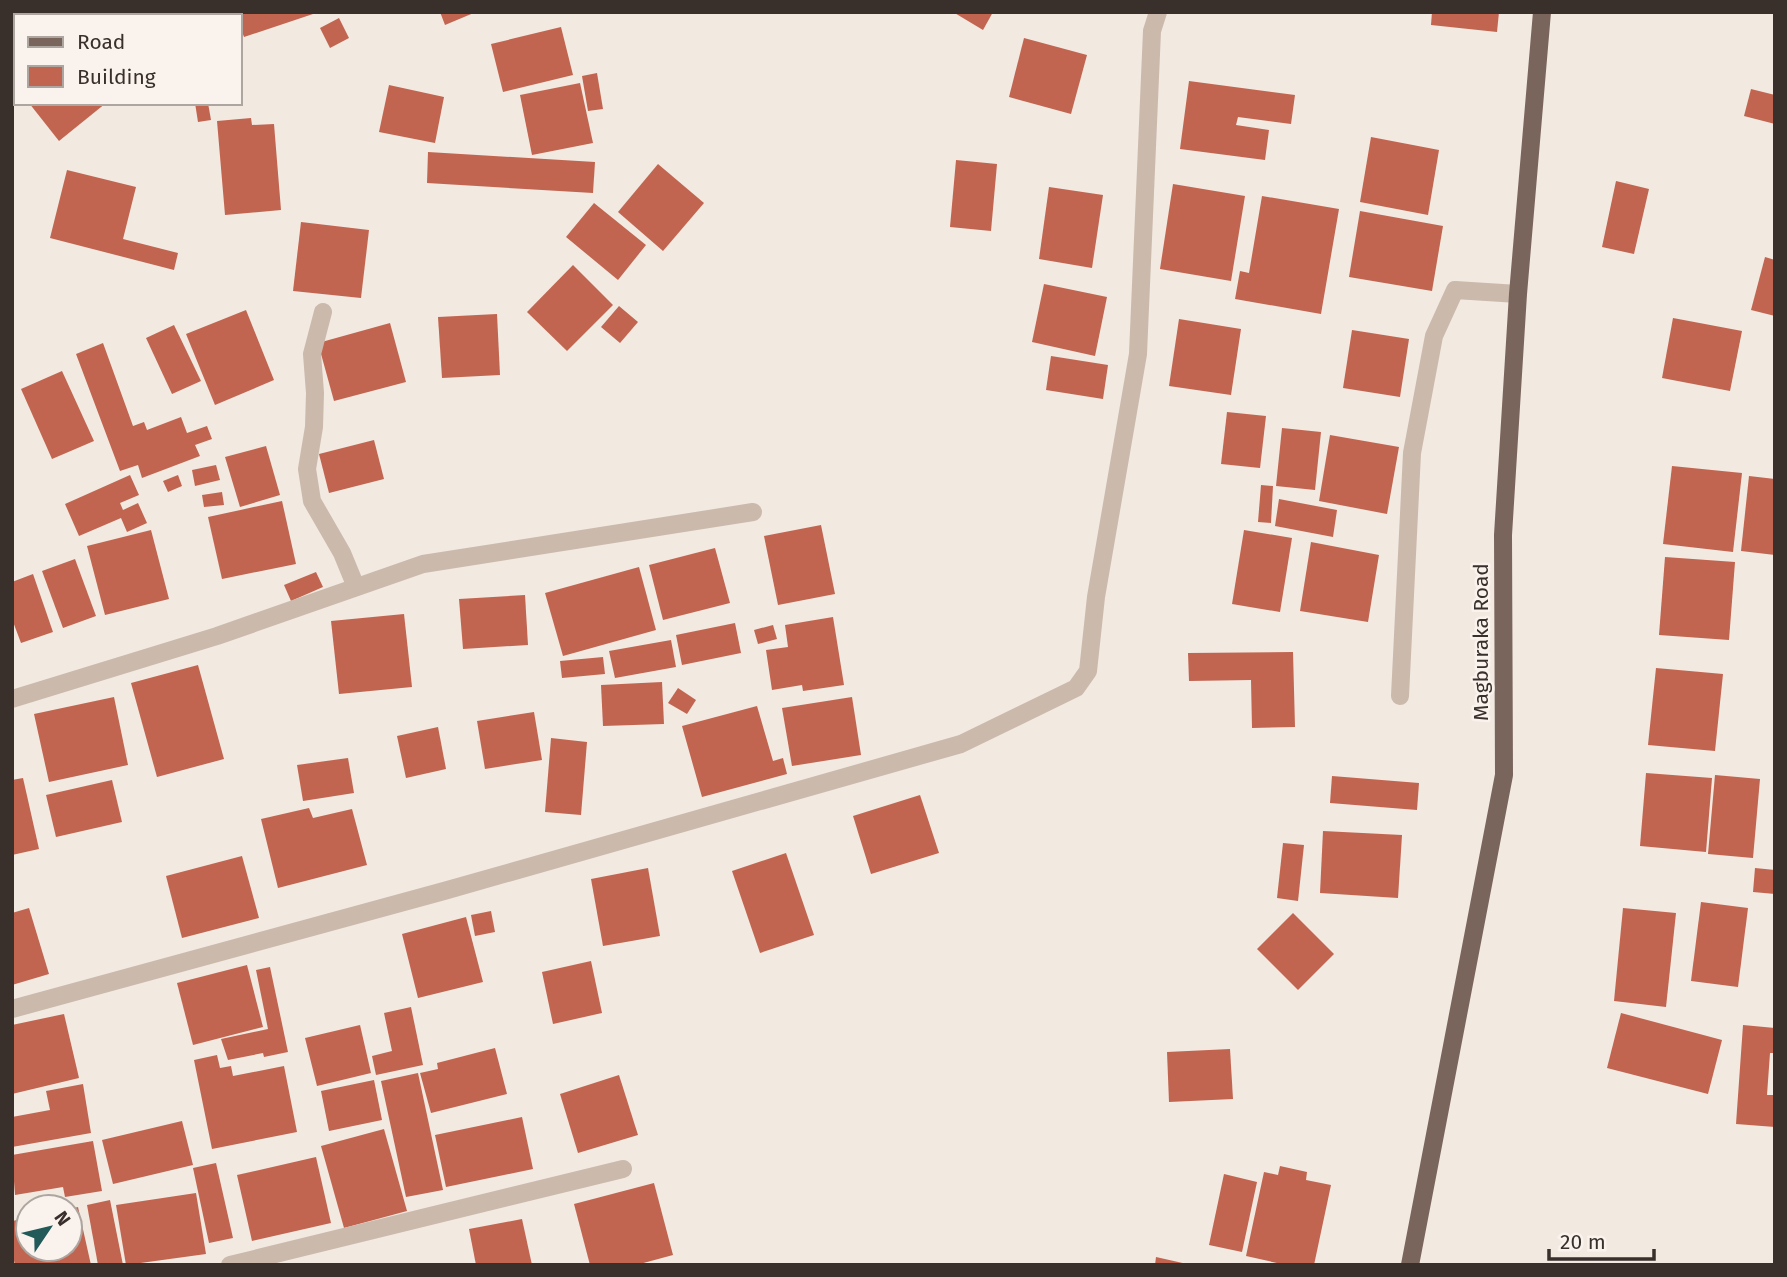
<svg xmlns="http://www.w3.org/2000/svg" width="1787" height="1277" viewBox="0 0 1787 1277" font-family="'Fira Sans',sans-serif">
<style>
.building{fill:#c16550}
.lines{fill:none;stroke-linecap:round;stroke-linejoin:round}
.minor{stroke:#cbb9ac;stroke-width:18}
.primary{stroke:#7a655d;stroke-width:18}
.labels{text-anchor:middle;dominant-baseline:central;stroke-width:5;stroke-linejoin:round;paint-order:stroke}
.street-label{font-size:21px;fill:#392f2b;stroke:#faf3ed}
</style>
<rect width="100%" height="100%" fill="#f2e9e1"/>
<g class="building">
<path d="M12,12H32L27,16H16V24L12,26Z"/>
<path d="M119,12H148L150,16H114Z"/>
<path d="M154,12H219L221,16H156Z"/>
<path d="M235,12H316V13L244,37L240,26V16H236Z"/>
<path d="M440,12H476L445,25Z"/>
<path d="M953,12H993L983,30Z"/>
<path d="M1432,12H1499L1497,32L1431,25Z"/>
<path d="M339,18L349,38L330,48L320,28Z"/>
<path d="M561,27L573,75L503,92L491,44Z"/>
<path d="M1024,38L1087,55L1071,114L1009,97Z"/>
<path d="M597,73L603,109L588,111L582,76Z"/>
<path d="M1189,81L1295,95L1291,124L1238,117L1236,125L1269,130L1265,160L1180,149Z"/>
<path d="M580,83L593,143L532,155L520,95Z"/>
<path d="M389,85L444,97L435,143L379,132Z"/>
<path d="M1751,89L1775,95V124L1744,116Z"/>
<path d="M29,103H106L59,141Z"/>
<path d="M195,103H208L211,120L198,122Z"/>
<path d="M251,118L252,125L274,124L281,210L225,215L217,121Z"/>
<path d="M1371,137L1439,150L1428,215L1360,202Z"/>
<path d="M428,152L595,162L593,193L427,183Z"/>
<path d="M956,160L997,164L991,231L950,227Z"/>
<path d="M658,164L704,203L663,251L618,212Z"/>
<path d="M67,170L136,187L123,239L178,253L174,270L50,238Z"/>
<path d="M1616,181L1649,189L1634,254L1602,247Z"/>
<path d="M1173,184L1245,196L1231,281L1160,269Z"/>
<path d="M1049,187L1103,195L1092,268L1039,259Z"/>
<path d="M1262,196L1339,209L1321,314L1235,299L1240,271L1249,273Z"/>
<path d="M594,203L646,245L618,280L566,237Z"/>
<path d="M1360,211L1443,226L1432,291L1349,277Z"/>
<path d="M301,222L369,230L361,298L293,291Z"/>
<path d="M1765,257L1775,260V316L1751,310Z"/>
<path d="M573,265L613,305L567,351L527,312Z"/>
<path d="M1044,284L1107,297L1095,356L1032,342Z"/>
<path d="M619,306L638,322L620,343L601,327Z"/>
<path d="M246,310L274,380L215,405L186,334Z"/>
<path d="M497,314L500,375L442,378L438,317Z"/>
<path d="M1673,318L1742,331L1730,391L1662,378Z"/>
<path d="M1179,319L1241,329L1231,395L1169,386Z"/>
<path d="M390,323L406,382L334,401L318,343Z"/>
<path d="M174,325L201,381L172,394L146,338Z"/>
<path d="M1352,330L1409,339L1400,397L1343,388Z"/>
<path d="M103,343L133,426L144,422L147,430L181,417L187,433L207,426L212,439L195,445L200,456L142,478L138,465L120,471L76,354Z"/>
<path d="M1051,356L1108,365L1103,399L1046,390Z"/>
<path d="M62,371L94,441L52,459L21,389Z"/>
<path d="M1227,412L1266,416L1260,468L1221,464Z"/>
<path d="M1282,428L1321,432L1315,490L1276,486Z"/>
<path d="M1330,435L1399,447L1387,514L1319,501Z"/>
<path d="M374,440L384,479L329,493L319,454Z"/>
<path d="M266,446L280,495L240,507L225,457Z"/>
<path d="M216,465L220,480L195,486L192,470Z"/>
<path d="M1672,466L1742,473L1733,552L1663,544Z"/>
<path d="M130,475L139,495L120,503L123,510L138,503L147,523L127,532L121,518L79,536L65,504Z"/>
<path d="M178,475L182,486L168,492L163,481Z"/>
<path d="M1749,476L1775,479V555L1741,551Z"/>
<path d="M1261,485L1273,486L1271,523L1258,522Z"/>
<path d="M222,492L224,505L204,507L202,495Z"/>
<path d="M1279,499L1337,510L1333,537L1275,526Z"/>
<path d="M282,501L296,564L222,579L208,517Z"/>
<path d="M821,525L835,594L778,605L764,536Z"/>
<path d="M151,530L169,599L105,615L87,546Z"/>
<path d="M1244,530L1292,538L1280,612L1232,604Z"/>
<path d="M1311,542L1379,555L1368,622L1300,611Z"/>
<path d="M715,548L730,603L663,620L649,565Z"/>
<path d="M1665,557L1735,562L1729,640L1659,635Z"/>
<path d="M75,559L96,616L63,628L42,571Z"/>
<path d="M639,567L656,630L563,656L545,593Z"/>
<path d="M316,572L323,587L291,601L284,585Z"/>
<path d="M33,574L53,632L21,643L12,619V582Z"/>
<path d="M525,595L528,645L463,649L459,599Z"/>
<path d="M404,614L412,687L339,694L331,621Z"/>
<path d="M833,617L844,685L803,691L802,685L772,690L766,650L788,647L785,625Z"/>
<path d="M735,623L741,653L682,665L676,635Z"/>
<path d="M773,625L777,639L758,644L754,630Z"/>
<path d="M671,640L676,667L615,678L609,651Z"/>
<path d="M1293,652L1295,727L1252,728L1251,680L1189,681L1188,653Z"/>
<path d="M603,657L605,674L562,678L560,661Z"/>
<path d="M198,665L224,759L157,777L131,683Z"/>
<path d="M1656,668L1723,674L1715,751L1648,745Z"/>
<path d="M662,682L664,724L603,726L601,685Z"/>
<path d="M678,688L696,700L687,714L668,703Z"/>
<path d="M114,697L128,765L49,782L34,714Z"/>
<path d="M852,697L861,755L792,766L782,708Z"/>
<path d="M757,706L773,761L783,758L787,774L702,797L682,726Z"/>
<path d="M534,712L542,760L485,769L477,721Z"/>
<path d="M438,727L446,769L406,778L397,736Z"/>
<path d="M551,738L587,742L581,815L545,812Z"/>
<path d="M348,758L354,793L303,801L297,765Z"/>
<path d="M1646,773L1712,778L1706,852L1640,846Z"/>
<path d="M1715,775L1760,779L1753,858L1708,854Z"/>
<path d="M1332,776L1419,783L1417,810L1330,803Z"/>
<path d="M23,778L39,849L12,855V780Z"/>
<path d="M112,780L122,822L56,837L46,795Z"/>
<path d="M920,795L939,853L871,874L853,816Z"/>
<path d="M309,808L313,818L352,809L367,865L278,888L261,819Z"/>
<path d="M1323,831L1402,835L1398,898L1320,893Z"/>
<path d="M1283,843L1304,845L1298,901L1277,898Z"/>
<path d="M786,853L814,935L760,953L732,871Z"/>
<path d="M242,856L259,918L182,938L166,876Z"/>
<path d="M648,868L660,936L603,946L591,879Z"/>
<path d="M1755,868L1775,870V894L1753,892Z"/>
<path d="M1701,902L1748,908L1738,987L1691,981Z"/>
<path d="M29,908L49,974L12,985V913Z"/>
<path d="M1623,908L1676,913L1666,1007L1614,1001Z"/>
<path d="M491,911L495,932L475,936L471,915Z"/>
<path d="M1293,913L1334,954L1298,990L1257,949Z"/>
<path d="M466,917L483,982L418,998L402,934Z"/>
<path d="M591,961L602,1013L553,1024L542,972Z"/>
<path d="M247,965L263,1027L193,1045L177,983Z"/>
<path d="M270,967L288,1052L264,1057L263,1053L228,1060L221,1039L268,1029L256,970Z"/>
<path d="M411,1007L423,1065L376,1075L372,1056L392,1051L384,1013Z"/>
<path d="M1621,1013L1722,1040L1708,1094L1607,1068Z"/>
<path d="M64,1014L79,1078L12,1094V1025Z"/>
<path d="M360,1025L371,1073L317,1086L305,1038Z"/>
<path d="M1743,1025L1775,1028V1053H1770L1767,1095H1775V1127L1736,1124Z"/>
<path d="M495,1048L507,1094L431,1113L420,1073L438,1069L437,1063Z"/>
<path d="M1230,1049L1233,1099L1169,1102L1167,1052Z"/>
<path d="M217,1055L220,1068L231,1066L233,1076L284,1066L297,1132L212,1149L194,1060Z"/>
<path d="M418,1073L443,1190L406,1197L381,1081Z"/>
<path d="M619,1075L638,1135L578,1153L560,1094Z"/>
<path d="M374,1080L382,1120L329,1131L321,1091Z"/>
<path d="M83,1084L91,1133L12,1147V1117L50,1110L46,1091Z"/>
<path d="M522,1117L533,1169L446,1187L435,1135Z"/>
<path d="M182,1121L193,1165L113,1184L102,1140Z"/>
<path d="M384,1129L407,1211L344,1228L321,1146Z"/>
<path d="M93,1141L102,1191L65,1197L63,1187L15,1195L12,1155Z"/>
<path d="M316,1157L331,1223L252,1241L237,1175Z"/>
<path d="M216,1163L233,1238L209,1243L193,1168Z"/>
<path d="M1280,1166L1307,1172L1306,1180L1331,1185L1314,1265H1286L1246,1256L1264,1172L1278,1175Z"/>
<path d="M1224,1174L1257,1182L1242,1252L1209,1245Z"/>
<path d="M654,1183L673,1255L636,1265H590L574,1204Z"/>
<path d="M196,1193L206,1254L126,1265L116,1205Z"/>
<path d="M110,1200L123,1265H98L87,1205Z"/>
<path d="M78,1207L91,1265H15L12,1252V1221L28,1218V1249H70V1209Z"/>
<path d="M522,1219L532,1265H476L469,1229Z"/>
<path d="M1156,1257L1187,1264V1265H1155Z"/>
</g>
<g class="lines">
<g class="minor">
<path d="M323,312L312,354L315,393L314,427L307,469L312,501L342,553L356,587"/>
<path d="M1400,696L1412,453L1434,336L1455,290L1518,294"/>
<path d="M12,699L217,636L423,564L753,512"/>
<path d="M12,1009L444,891L961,744L1076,688L1088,671L1096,597L1138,354L1152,31L1158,12"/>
<path d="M230,1265L623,1169"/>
</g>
<path class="primary" d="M1410,1265L1504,775L1503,535L1518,294L1542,12"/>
</g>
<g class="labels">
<g class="street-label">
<text transform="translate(1481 642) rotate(-90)">Magburaka Road</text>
</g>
</g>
<rect width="1787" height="1277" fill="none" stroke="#392f2b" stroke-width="28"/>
<rect x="14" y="14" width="228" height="91" fill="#faf3ed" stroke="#ada59f" stroke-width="2"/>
<rect x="28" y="37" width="35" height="10" fill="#7a655d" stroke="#ada59f" stroke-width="2"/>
<text x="77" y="49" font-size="21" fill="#392f2b">Road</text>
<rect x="28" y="66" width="35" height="21" fill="#c16550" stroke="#ada59f" stroke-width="2"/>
<text x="77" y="84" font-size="21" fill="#392f2b">Building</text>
<g transform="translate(49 1228) rotate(55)"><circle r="33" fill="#faf3ed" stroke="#ada59f" stroke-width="2"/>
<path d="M0-5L12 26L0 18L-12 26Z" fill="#225959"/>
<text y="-10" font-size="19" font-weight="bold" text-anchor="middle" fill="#392f2b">N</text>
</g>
<path d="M1549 1249v10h105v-10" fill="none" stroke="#392f2b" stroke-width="3.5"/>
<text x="1560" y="1249" font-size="21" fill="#392f2b" stroke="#faf3ed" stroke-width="5" paint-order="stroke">20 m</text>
</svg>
